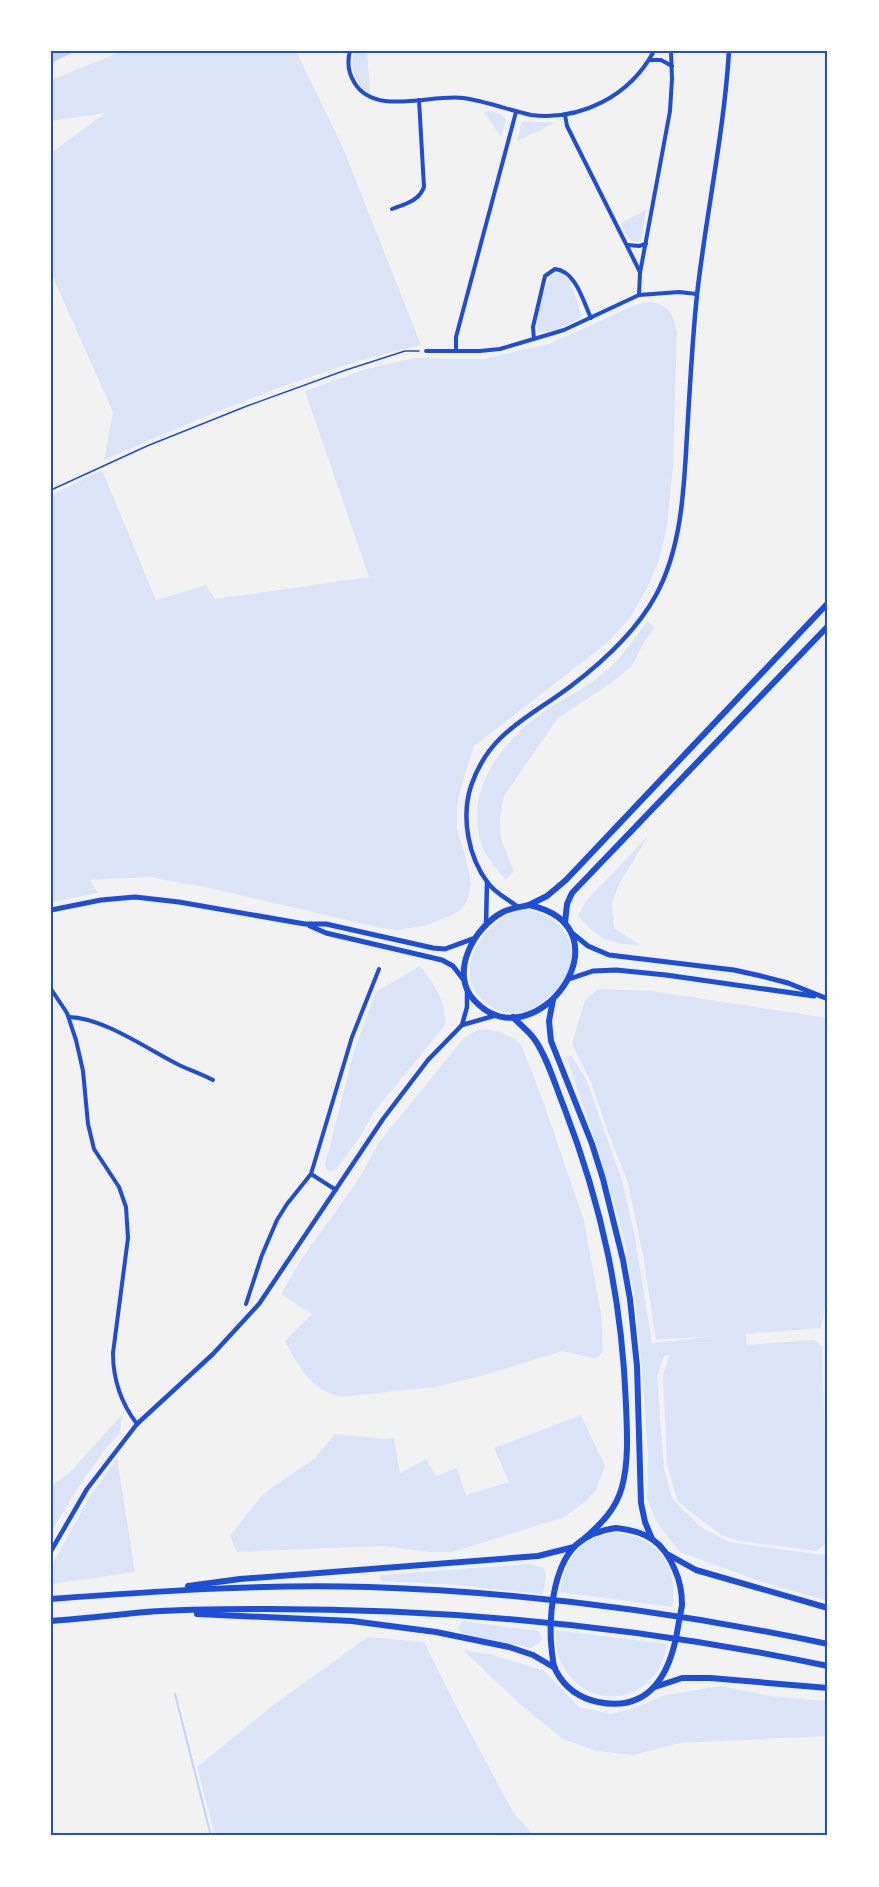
<svg xmlns="http://www.w3.org/2000/svg" width="879" height="1887" viewBox="0 0 879 1887" font-family="Literata,serif">
<style>
.green{fill:#dbe4f7}
.lines{fill:none;stroke-linecap:round;stroke-linejoin:round}
.stream{stroke:#bfd3fe;stroke-width:2}
.canal{stroke:#bfd3fe;stroke-width:8}
.path{stroke:#1d4ed8;stroke-width:1.5}
.minor{stroke:#1d4ed8;stroke-width:4}
.secondary{stroke:#1d4ed8;stroke-width:4.5}
.primary{stroke:#1d4ed8;stroke-width:5}
.trunk{stroke:#1d4ed8;stroke-width:6}
.neatline{fill:none;stroke:#1d4ed8;stroke-width:2}
</style>
<rect width="100%" height="100%" fill="#f2f2f2"/>
<g class="green">
<path d="M123,51H296L343,148L421,345C311,370 207,415 104,460L113,412L51,273V153L105,113L51,121V80Z"/>
<path d="M354,51H367L370,94C354,84 350,69 354,51Z"/>
<path d="M490,111L500,114L506,119L501,137L484,112Z"/>
<path d="M523,121L555,123L517,141L520,129L519,128Z"/>
<path d="M646,210L641,239L638,242C627,242 625,231 621,223Z"/>
<path d="M560,272C573,280 577,304 582,317C570,323 551,335 538,331C534,320 545,281 554,273Z"/>
<path d="M650,302C669,305 673,313 677,331L673,465L667,526L659,560L647,588L630,618L607,643L474,746L460,791L457,808V828L469,871L471,885L467,901L462,909L448,917L423,926L397,930L377,927L214,889L149,877L90,880L98,893L51,902V495L102,470L156,600L206,585L215,599L369,577L305,391L366,369L415,358L483,359L549,344L624,310L642,303Z"/>
<path d="M647,621L655,628L646,639L631,667L611,683L558,718L504,796L500,817L501,839L514,871L506,880C497,870 488,859 482,847C480,841 479,835 478,829C471,786 501,745 534,719C554,703 579,692 599,677C619,662 633,640 647,621Z"/>
<path d="M649,835L620,882L612,902L614,928L640,945C610,944 598,939 578,916L586,901Z"/>
<path d="M517,911C548,907 580,934 570,967C566,981 556,991 545,1000C537,1007 528,1012 517,1013C506,1014 495,1010 487,1004C449,975 481,923 517,911Z"/>
<path d="M420,966C433,982 447,1003 445,1025L374,1112L358,1140L336,1169L331,1171L327,1170L325,1165L354,1051L376,992Z"/>
<path d="M598,989L652,991L828,1018V1291L821,1328L746,1334V1345L814,1340L822,1346L828,1542L816,1551L739,1541L721,1535L678,1502L667,1465L663,1374L670,1355L664,1356L657,1376L664,1468L672,1498L699,1526L729,1542L815,1554L828,1555V1601L759,1581L680,1552L658,1524L647,1499L648,1455L643,1379L635,1299L624,1238L598,1149L566,1056H572L587,1081L622,1181L634,1232L652,1343L715,1336L656,1340L643,1255L628,1183L608,1132L591,1082L572,1044L585,1000Z"/>
<path d="M487,1029L499,1032L512,1037L521,1044L543,1101L584,1221L601,1313L603,1352L596,1359L563,1351L481,1376L435,1387L341,1397C312,1391 298,1366 285,1341L312,1314L281,1294L301,1260L358,1180L380,1141L464,1038L475,1031Z"/>
<path d="M122,1415L120,1433L103,1452L78,1488L51,1532V1487L72,1470Z"/>
<path d="M581,1415L605,1466L596,1490L586,1501L564,1517L453,1552H428L383,1546L237,1552L230,1536L259,1499L271,1488L314,1459L335,1434L384,1439L394,1438L400,1473L426,1459L436,1476L457,1468L466,1495L509,1482L494,1448Z"/>
<path d="M117,1458L135,1572L51,1584V1567L89,1498Z"/>
<path d="M616,1533C658,1536 679,1567 672,1607L560,1592C565,1558 580,1537 616,1533Z"/>
<path d="M531,1564L544,1568L546,1577L543,1594L455,1585L381,1581L380,1575Z"/>
<path d="M462,1621L539,1631L542,1639L540,1642L531,1648L461,1633L458,1628Z"/>
<path d="M556,1630L667,1644C665,1655 662,1665 655,1674C619,1721 551,1689 556,1630Z"/>
<path d="M368,1637L424,1642L455,1704L513,1812L534,1836H215L197,1767L276,1703Z"/>
<path d="M463,1650L492,1655L543,1670L579,1707L612,1714L640,1706L662,1696L719,1686L771,1696L828,1701V1736L680,1743L634,1755L596,1751L563,1739L521,1705Z"/>
</g>
<g class="lines">
<path class="stream" d="M175,1694L211,1836"/>
<path class="canal" d="M51,59L67,51"/>
<path class="path" d="M51,490L147,446L247,406L346,370L405,351H419"/>
<g class="minor">
<path d="M350,51C347,62 348,72 354,82C374,117 430,94 463,98C486,101 508,110 531,115C581,121 630,96 654,51"/>
<path d="M649,60H661L672,66"/>
<path d="M565,115L567,126L640,272"/>
<path d="M392,209C405,204 419,201 424,187L419,100"/>
<path d="M628,245L639,246L646,244"/>
<path d="M639,295L640,273L670,111L672,79L671,51"/>
<path d="M534,339L533,327L545,276L555,269C576,271 583,301 591,318"/>
<path d="M426,351H480L500,349L564,330L639,295L679,292L697,294"/>
<path d="M456,351V337L516,112"/>
<path d="M51,989L67,1013L76,1040L83,1071L88,1124L94,1149L119,1187L126,1207L128,1238L113,1353C113,1380 121,1403 137,1424"/>
<path d="M69,1017C104,1018 147,1049 179,1065C190,1070 202,1074 213,1080"/>
<path d="M311,1174L336,1190"/>
<path d="M246,1304L262,1255L277,1220L287,1204L311,1174L352,1037L379,969"/>
</g>
<g class="secondary">
<path d="M518,907C508,899 496,894 488,883C468,857 461,817 471,786C489,732 529,718 571,686C604,661 636,632 656,595C682,547 684,488 687,435C690,388 692,342 697,295C706,214 724,133 729,51"/>
<path d="M486,926L487,882"/>
<path d="M462,1025L467,1007V992"/>
<path d="M51,1551L87,1489L137,1424L213,1354L259,1304L383,1119L428,1060L462,1025L497,1015"/>
</g>
<g class="primary">
<path d="M51,910L101,900L135,897L179,902L305,924H326L433,948L445,949L475,938"/>
<path d="M310,926L326,933L442,960L453,966L463,979"/>
<path d="M572,933L588,946L609,955L734,970L761,976L788,983L828,999"/>
<path d="M569,979L593,971L616,970L666,975L814,996"/>
</g>
<g class="trunk">
<path d="M529,905L547,896L566,880L828,603"/>
<path d="M529,905C635,928 534,1066 474,1000C449,973 474,927 503,912C511,908 521,907 529,905Z"/>
<path d="M565,923L567,904L572,893L828,626"/>
<path d="M553,1000L549,1021L551,1041L592,1144L603,1179L623,1260L630,1299L637,1366L641,1503L645,1522L652,1539"/>
<path d="M513,1017C520,1025 529,1031 535,1040C548,1059 555,1085 564,1107C602,1206 622,1299 626,1405C627,1431 629,1461 622,1487C616,1509 602,1523 585,1538"/>
<path d="M616,1528C646,1531 663,1541 675,1570C680,1581 682,1592 682,1605C681,1612 679,1620 678,1627C671,1672 651,1713 598,1702C579,1698 565,1688 556,1671C553,1666 553,1659 552,1653C548,1622 552,1568 576,1545C587,1535 601,1530 616,1528Z"/>
<path d="M669,1555L696,1570L828,1608"/>
<path d="M188,1586L240,1579L538,1556L574,1547"/>
<path d="M51,1599C157,1591 263,1584 369,1587C523,1592 677,1612 828,1644"/>
<path d="M197,1614L352,1621L436,1632L509,1647L533,1655L555,1668"/>
<path d="M51,1621C83,1619 114,1615 146,1612C186,1609 228,1609 269,1609C457,1609 644,1627 828,1666"/>
<path d="M655,1687L682,1678H710L828,1688"/>
</g>
</g>
<rect width="879" height="1887" fill="none" stroke="#ffffff" stroke-width="105"/>
<rect x="52" y="52" width="774" height="1782" class="neatline"/>
</svg>
